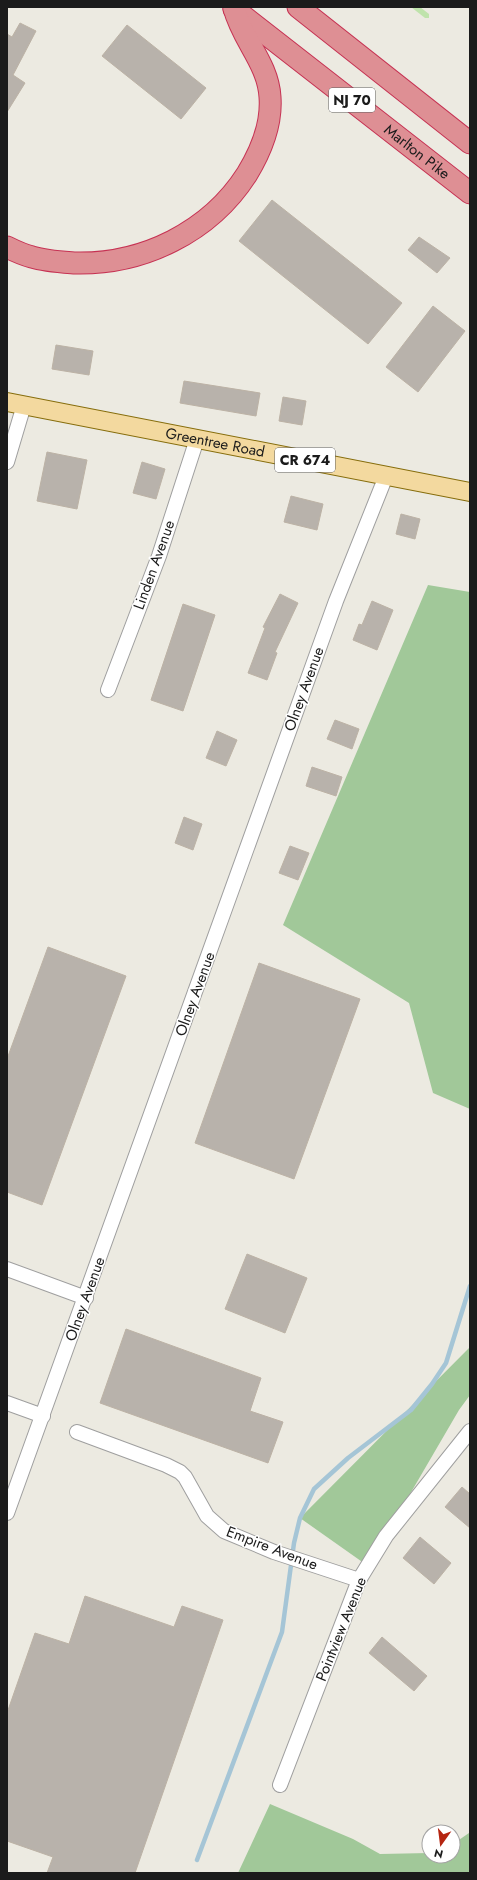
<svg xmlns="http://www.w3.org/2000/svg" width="477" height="1880" viewBox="0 0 477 1880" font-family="Jost,sans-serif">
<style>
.grass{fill:#bfe3ab}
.forest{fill:#a1c899}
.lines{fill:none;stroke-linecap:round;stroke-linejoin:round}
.stream{stroke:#a5c5d6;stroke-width:4.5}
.building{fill:#b8b2ab;stroke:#bcb2a5}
.minor-casing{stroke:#9f9f9f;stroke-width:16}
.major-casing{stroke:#866d0c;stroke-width:20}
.highway-casing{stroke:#c63253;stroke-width:23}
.minor{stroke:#fff;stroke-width:14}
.major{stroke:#f3d99f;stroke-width:18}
.highway{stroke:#de8f94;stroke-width:21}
.labels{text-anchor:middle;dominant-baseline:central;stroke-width:3;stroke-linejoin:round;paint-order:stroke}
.shield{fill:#fff;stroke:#5f5f5f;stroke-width:1}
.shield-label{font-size:14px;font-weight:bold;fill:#1b1b1b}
.street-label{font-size:15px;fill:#1b1b1b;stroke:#fff}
</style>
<rect width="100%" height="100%" fill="#eceae1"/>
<path class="grass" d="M411,7H420L429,14V18H425Z"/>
<g class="forest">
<path d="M428,585L470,592V1109L433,1093L409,1003L283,925Z"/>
<path d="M470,1347V1395L459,1410L368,1566L300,1518Z"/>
<path d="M270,1804L353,1839L380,1854L429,1853V1856H453V1844L469,1833L470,1829V1873H238Z"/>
</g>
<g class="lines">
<path class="stream" d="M197,1860L282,1632L294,1543L300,1518L314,1489L348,1458L411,1410L432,1384L446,1363L470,1286"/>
</g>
<g class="building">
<path d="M20,23L36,31L13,75L25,83L7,112V34L12,37Z"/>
<path d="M127,25L206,88L181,119L102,56Z"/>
<path d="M272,200L402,303L368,344L239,241Z"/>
<path d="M419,237L450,258L437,273L408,250Z"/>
<path d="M433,306L465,331L418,392L386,367Z"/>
<path d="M56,345L93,351L89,375L52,369Z"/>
<path d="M184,381L260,393L256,416L180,403Z"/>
<path d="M283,397L306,401L302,425L279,421Z"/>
<path d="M47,452L87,460L77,509L37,501Z"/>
<path d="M142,462L165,469L156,499L133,493Z"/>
<path d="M291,496L323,504L317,530L284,522Z"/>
<path d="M401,514L420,519L415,539L396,534Z"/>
<path d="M280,594L298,603L275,652L277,653L267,680L248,673L265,628L263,627Z"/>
<path d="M372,601L393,610L377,650L353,640L359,624L362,625Z"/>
<path d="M183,604L215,615L183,711L151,700Z"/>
<path d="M335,720L359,729L352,749L327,739Z"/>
<path d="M217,731L237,740L226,766L206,758Z"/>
<path d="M312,767L342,777L336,796L306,786Z"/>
<path d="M184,817L202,824L193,850L175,843Z"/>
<path d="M290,846L309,853L298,880L279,873Z"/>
<path d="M48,947L126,976L42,1205L7,1192V1059Z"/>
<path d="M259,963L360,999L294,1179L195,1143Z"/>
<path d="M247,1254L307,1278L285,1333L225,1309Z"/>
<path d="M126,1329L261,1378L250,1411L283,1422L268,1463L100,1403Z"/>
<path d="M462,1487L470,1494V1528L445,1507Z"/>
<path d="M420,1537L451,1563L434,1584L403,1558Z"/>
<path d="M85,1596L174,1627L182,1606L223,1620L135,1873H47L53,1857L7,1841V1713L35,1633L69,1644Z"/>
<path d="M382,1637L427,1676L414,1691L369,1653Z"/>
</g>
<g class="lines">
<defs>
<g id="minor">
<path d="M7,462L24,405"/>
<path d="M108,690L159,556L197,439"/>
<path d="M7,1269L86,1298"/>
<path d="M7,1403L43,1416"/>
<path d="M77,1432L166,1465L180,1472L185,1477L207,1516L224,1531L274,1552L359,1580"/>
<path d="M7,1513L336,601L386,476"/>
<path d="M280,1785L359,1580L386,1536L470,1431"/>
</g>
<g id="major">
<path id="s1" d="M7,402L470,492"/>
</g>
<g id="highway">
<path d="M298,7L470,143"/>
<path id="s2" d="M234,9L470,193"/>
<path d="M7,247C15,251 24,255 32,257C45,261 61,262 74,263C143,265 210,232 247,174C261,151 272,124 270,97C268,63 242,40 234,8"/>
</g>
</defs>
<use href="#minor" class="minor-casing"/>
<use href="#major" class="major-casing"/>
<use href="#highway" class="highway-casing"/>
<use href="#minor" class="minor"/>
<use href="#major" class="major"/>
<use href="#highway" class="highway"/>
</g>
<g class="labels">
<g class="shield">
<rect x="329" y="88" width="46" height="24" rx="3"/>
<rect x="275" y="448" width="60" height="24" rx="3"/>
</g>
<g class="shield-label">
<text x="352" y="100">NJ 70</text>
<text x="305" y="460">CR 674</text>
</g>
<g class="street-label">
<text stroke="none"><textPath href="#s2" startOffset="232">Marlton Pike</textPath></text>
<text stroke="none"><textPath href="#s1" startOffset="212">Greentree Road</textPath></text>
<text transform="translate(154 565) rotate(-70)">Linden Avenue</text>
<text transform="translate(304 689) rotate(-70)">Olney Avenue</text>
<text transform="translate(195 994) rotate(-70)">Olney Avenue</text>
<text transform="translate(85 1299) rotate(-70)">Olney Avenue</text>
<text transform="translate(272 1548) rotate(21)">Empire Avenue</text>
<text transform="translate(341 1629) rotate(-68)">Pointview Avenue</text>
</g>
</g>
<rect width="477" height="1880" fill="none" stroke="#1b1b1b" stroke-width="16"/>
<g transform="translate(441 1844) rotate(194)"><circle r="19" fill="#ffffff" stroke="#a4a4a4"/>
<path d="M0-3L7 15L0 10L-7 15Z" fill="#b52511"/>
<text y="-6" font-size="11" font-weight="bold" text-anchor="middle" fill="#1b1b1b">N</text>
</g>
</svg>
